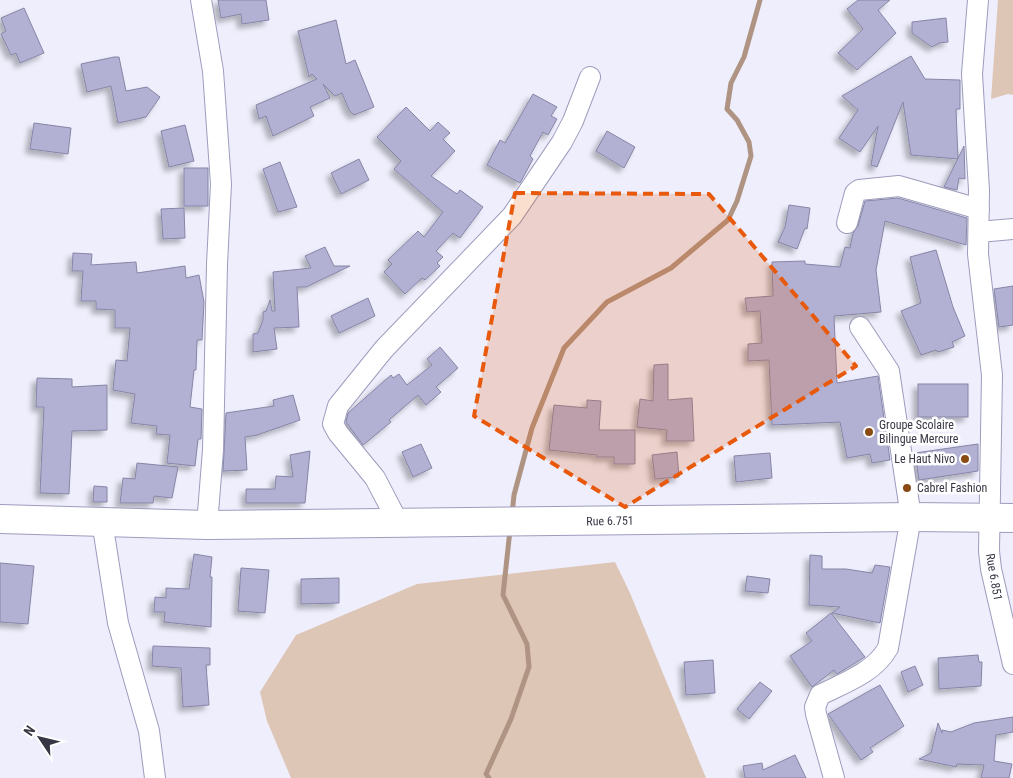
<svg xmlns="http://www.w3.org/2000/svg" width="1013" height="778" viewBox="0 0 1013 778" font-family="'Roboto Condensed',sans-serif">
<style>
.green{fill:#dec6b7}
.lines{fill:none;stroke-linecap:round;stroke-linejoin:round}
.stream{stroke:#b09483;stroke-width:5}
.building{fill:#b2b1d3;stroke:#8685a6;filter:url(#shadow)}
.street-casing{stroke:#9d9cbd;stroke-width:22}
.primary-casing{stroke:#9d9cbd;stroke-width:30}
.street{stroke:#fff;stroke-width:20}
.primary{stroke:#fff;stroke-width:28}
.marked{fill:#e8590c;fill-opacity:0.2;stroke:#e8590c;stroke-width:4;stroke-dasharray:10 6;stroke-linejoin:round}
.poi-dot{fill:#8a4a14;stroke:#fff;stroke-width:2}
.labels{text-anchor:middle;dominant-baseline:central;stroke-width:5;stroke-linejoin:round;paint-order:stroke}
.poi-label{font-size:12px;fill:#373644;stroke:#fff;text-anchor:start}
.street-label{font-size:12px;fill:#373644;stroke:#fff}
</style>
<defs>
<filter id="shadow"><feDropShadow dx="-4.5" dy="4.5" stdDeviation="2.5" flood-color="#0004"/></filter>
</defs>
<rect width="100%" height="100%" fill="#eeeefc"/>
<g class="green">
<path d="M998,0H1013V95L1008,94L991,99Z"/>
<path d="M615,562L630,593L706,778H291L267,721L260,692L296,635L417,584Z"/>
</g>
<g class="lines">
<g class="stream">
<path d="M512,514L514,495L532,428L564,348L607,302L671,268L728,220L737,201L751,156L749,142L737,120L727,109L731,83L744,57L760,0"/>
<path d="M489,778L486,774L511,719L529,667L527,644L503,595L510,530"/>
</g>
</g>
<g class="building">
<path d="M218,0H266L269,20L242,24L241,14L221,18Z"/>
<path d="M858,0H890L878,10L896,33L857,70L838,53L863,29L847,9Z"/>
<path d="M24,8L44,53L20,63L16,53L11,55L1,34L6,31L1,18Z"/>
<path d="M946,18L948,42L939,43L932,47L912,33V22Z"/>
<path d="M336,20L346,64L355,60L374,107L354,115L349,110L342,93L335,96L323,84L330,98L310,107L314,116L273,136L266,116L259,119L256,105L317,79L312,74L309,77L298,31Z"/>
<path d="M911,56L925,79L960,80V109H956L958,159L911,155L903,102L877,167L871,165L878,126L860,152L839,138L858,110L842,96Z"/>
<path d="M114,57H119L126,91L147,87L160,97L146,117L118,123L111,86L87,92L81,64Z"/>
<path d="M533,94L557,107L551,116L557,119L548,135L543,132L530,156L533,159L520,183L487,165L500,140L505,143Z"/>
<path d="M406,107L430,131L438,122L450,133L443,139L455,151L431,176L457,194L460,190L483,207L460,238L453,233L436,251L443,257L437,263L440,266L425,280L422,278L405,294L384,272L392,264L388,260L418,231L424,237L443,212L394,169L401,161L377,137Z"/>
<path d="M34,123L71,128L68,154L30,149Z"/>
<path d="M185,125L194,161L169,167L161,131Z"/>
<path d="M607,131L635,147L624,168L596,151Z"/>
<path d="M964,146L965,179L959,178L957,190L944,187Z"/>
<path d="M359,159L369,180L341,194L331,173Z"/>
<path d="M280,162L297,207L278,212L263,169Z"/>
<rect x="184" y="168" width="24" height="38"/>
<path d="M898,198L967,218L966,245L885,221L876,270L881,312L834,316L837,383L878,376L890,460L872,463L870,454L847,458L840,422L772,425L769,360L748,361V344L762,343L760,311L747,312L745,298L773,296L772,262L805,261V264L840,267L845,247L850,248L853,233L858,226L865,201Z"/>
<path d="M789,205L810,208L807,229L805,228L797,249L778,242L785,227Z"/>
<path d="M184,208L185,238L163,239L161,209Z"/>
<path d="M325,247L334,266H350L306,287H297L299,327L274,328L277,349L253,352V334L258,333L263,320V312L266,311L270,300L272,311H275L273,272L311,268L305,256Z"/>
<path d="M936,250L953,307L965,336L952,342L954,347L938,352L936,350L921,355L901,311L921,303L910,257Z"/>
<path d="M73,253L92,254L91,265L136,262L137,273L185,266L186,278L199,275L204,302L202,340H197L196,370H194L190,407L202,409L201,439H198L195,466L167,463L170,435L156,434L157,426L131,423L135,394L113,390L116,360L127,361L130,328H115V310L96,309V301H81L83,271H72Z"/>
<path d="M1013,286V325L999,327L994,289Z"/>
<path d="M368,298L375,316L339,333L331,316Z"/>
<path d="M440,347L458,368L436,387L441,392L426,405L418,395L389,420L391,422L363,445L346,422L348,413L391,375L393,378L399,374L407,385L432,365L427,359Z"/>
<path d="M668,364V400L692,398L694,441H666L667,430L637,427L640,399L653,401L654,365Z"/>
<path d="M37,378L72,379V387L107,385V430L72,431L69,494L40,493L44,407H36Z"/>
<rect x="918" y="384" width="50" height="33"/>
<path d="M293,395L300,420L257,435L245,437L247,470L223,471L226,413L274,406L273,400Z"/>
<path d="M587,400L601,401L599,430H635V464H614V457H597V455L549,450L554,405L587,408Z"/>
<path d="M421,444L432,468L413,477L402,452Z"/>
<path d="M978,444V471L919,480L915,453Z"/>
<path d="M310,451L305,503H246V489H275L276,476L293,477L290,455Z"/>
<path d="M677,452L679,477L655,479L652,455Z"/>
<path d="M770,453L772,478L736,482L734,456Z"/>
<path d="M137,463L178,467L172,498L154,496L153,503H120L123,478L135,479Z"/>
<path d="M94,486L107,487V502H93Z"/>
<path d="M194,554L212,557L210,577H212L211,627L164,622L165,612H154L155,597L166,598V588L189,589Z"/>
<path d="M810,555L822,556V569H846L872,573L875,565L890,567L880,623L832,613L840,607L809,605Z"/>
<path d="M0,563L34,566L28,624L0,622Z"/>
<path d="M241,568L269,570L265,613L238,611Z"/>
<path d="M747,576L770,579L768,593L745,591Z"/>
<path d="M339,578V603L301,604V579Z"/>
<path d="M831,613L865,657L837,674L834,670L812,687L790,656L812,641L806,633Z"/>
<path d="M153,646L210,648V665H206L209,705L183,707L181,668L152,666Z"/>
<path d="M978,655L979,662H982L981,686L939,689L938,658Z"/>
<path d="M713,660L715,693L686,695L684,662Z"/>
<path d="M915,666L923,685L908,692L901,672Z"/>
<path d="M760,682L772,691L749,719L737,709Z"/>
<path d="M880,685L904,726L870,748L873,752L861,760L828,714Z"/>
<path d="M1013,717V732L996,735L994,761L1012,764L1009,778H981L984,765L957,764L956,767L919,759L931,753L938,723L942,733V730L951,732L974,723Z"/>
<path d="M795,755L806,778H745L743,766L762,763L763,770Z"/>
</g>
<g class="lines">
<defs>
<g id="street">
<path d="M201,0L213,71L221,184L217,264L213,450L207,525"/>
<path d="M978,0L972,74L979,190L978,254L992,375L989,551L991,569L1013,664"/>
<path d="M847,223L855,193L859,190L899,186L979,209"/>
<path d="M979,232L1013,229"/>
<path d="M102,521L118,623L149,731L155,778"/>
<path d="M399,524L375,478L338,433L333,424L338,406L384,349L512,216L562,142L573,121L590,77"/>
<path d="M834,778L816,714L815,707L820,695C844,683 874,673 888,648L911,517L889,371L860,327"/>
</g>
<path id="primary" d="M0,519L207,525L911,517L1013,518"/>
</defs>
<use href="#street" class="street-casing"/>
<use href="#primary" class="primary-casing"/>
<use href="#street" class="street"/>
<use href="#primary" class="primary"/>
</g>
<path class="marked" d="M515,193L709,194L856,366L625,507L474,416Z"/>
<g class="poi-dot">
<circle cx="869" cy="432" r="5"/>
<circle cx="965" cy="459" r="5"/>
<circle cx="907" cy="488" r="5"/>
</g>
<g class="labels">
<g class="poi-label">
<text x="879" y="425">Groupe Scolaire<tspan x="879" dy="14">Bilingue Mercure</tspan></text>
<text x="955" y="459" text-anchor="end">Le Haut Nivo</text>
<text x="917" y="488">Cabrel Fashion</text>
</g>
<g class="street-label">
<text transform="translate(610 521) rotate(-1)">Rue 6.751</text>
<text transform="translate(994 577) rotate(80)">Rue 6.851</text>
</g>
</g>
<g transform="translate(40 738) rotate(305)" stroke="#ffffff" stroke-width="4" paint-order="stroke">
<path d="M0-4L9 19L0 12L-9 19Z" fill="#373644"/>
<text y="-8" font-size="14" font-weight="bold" text-anchor="middle" fill="#373644">N</text>
</g>
</svg>
